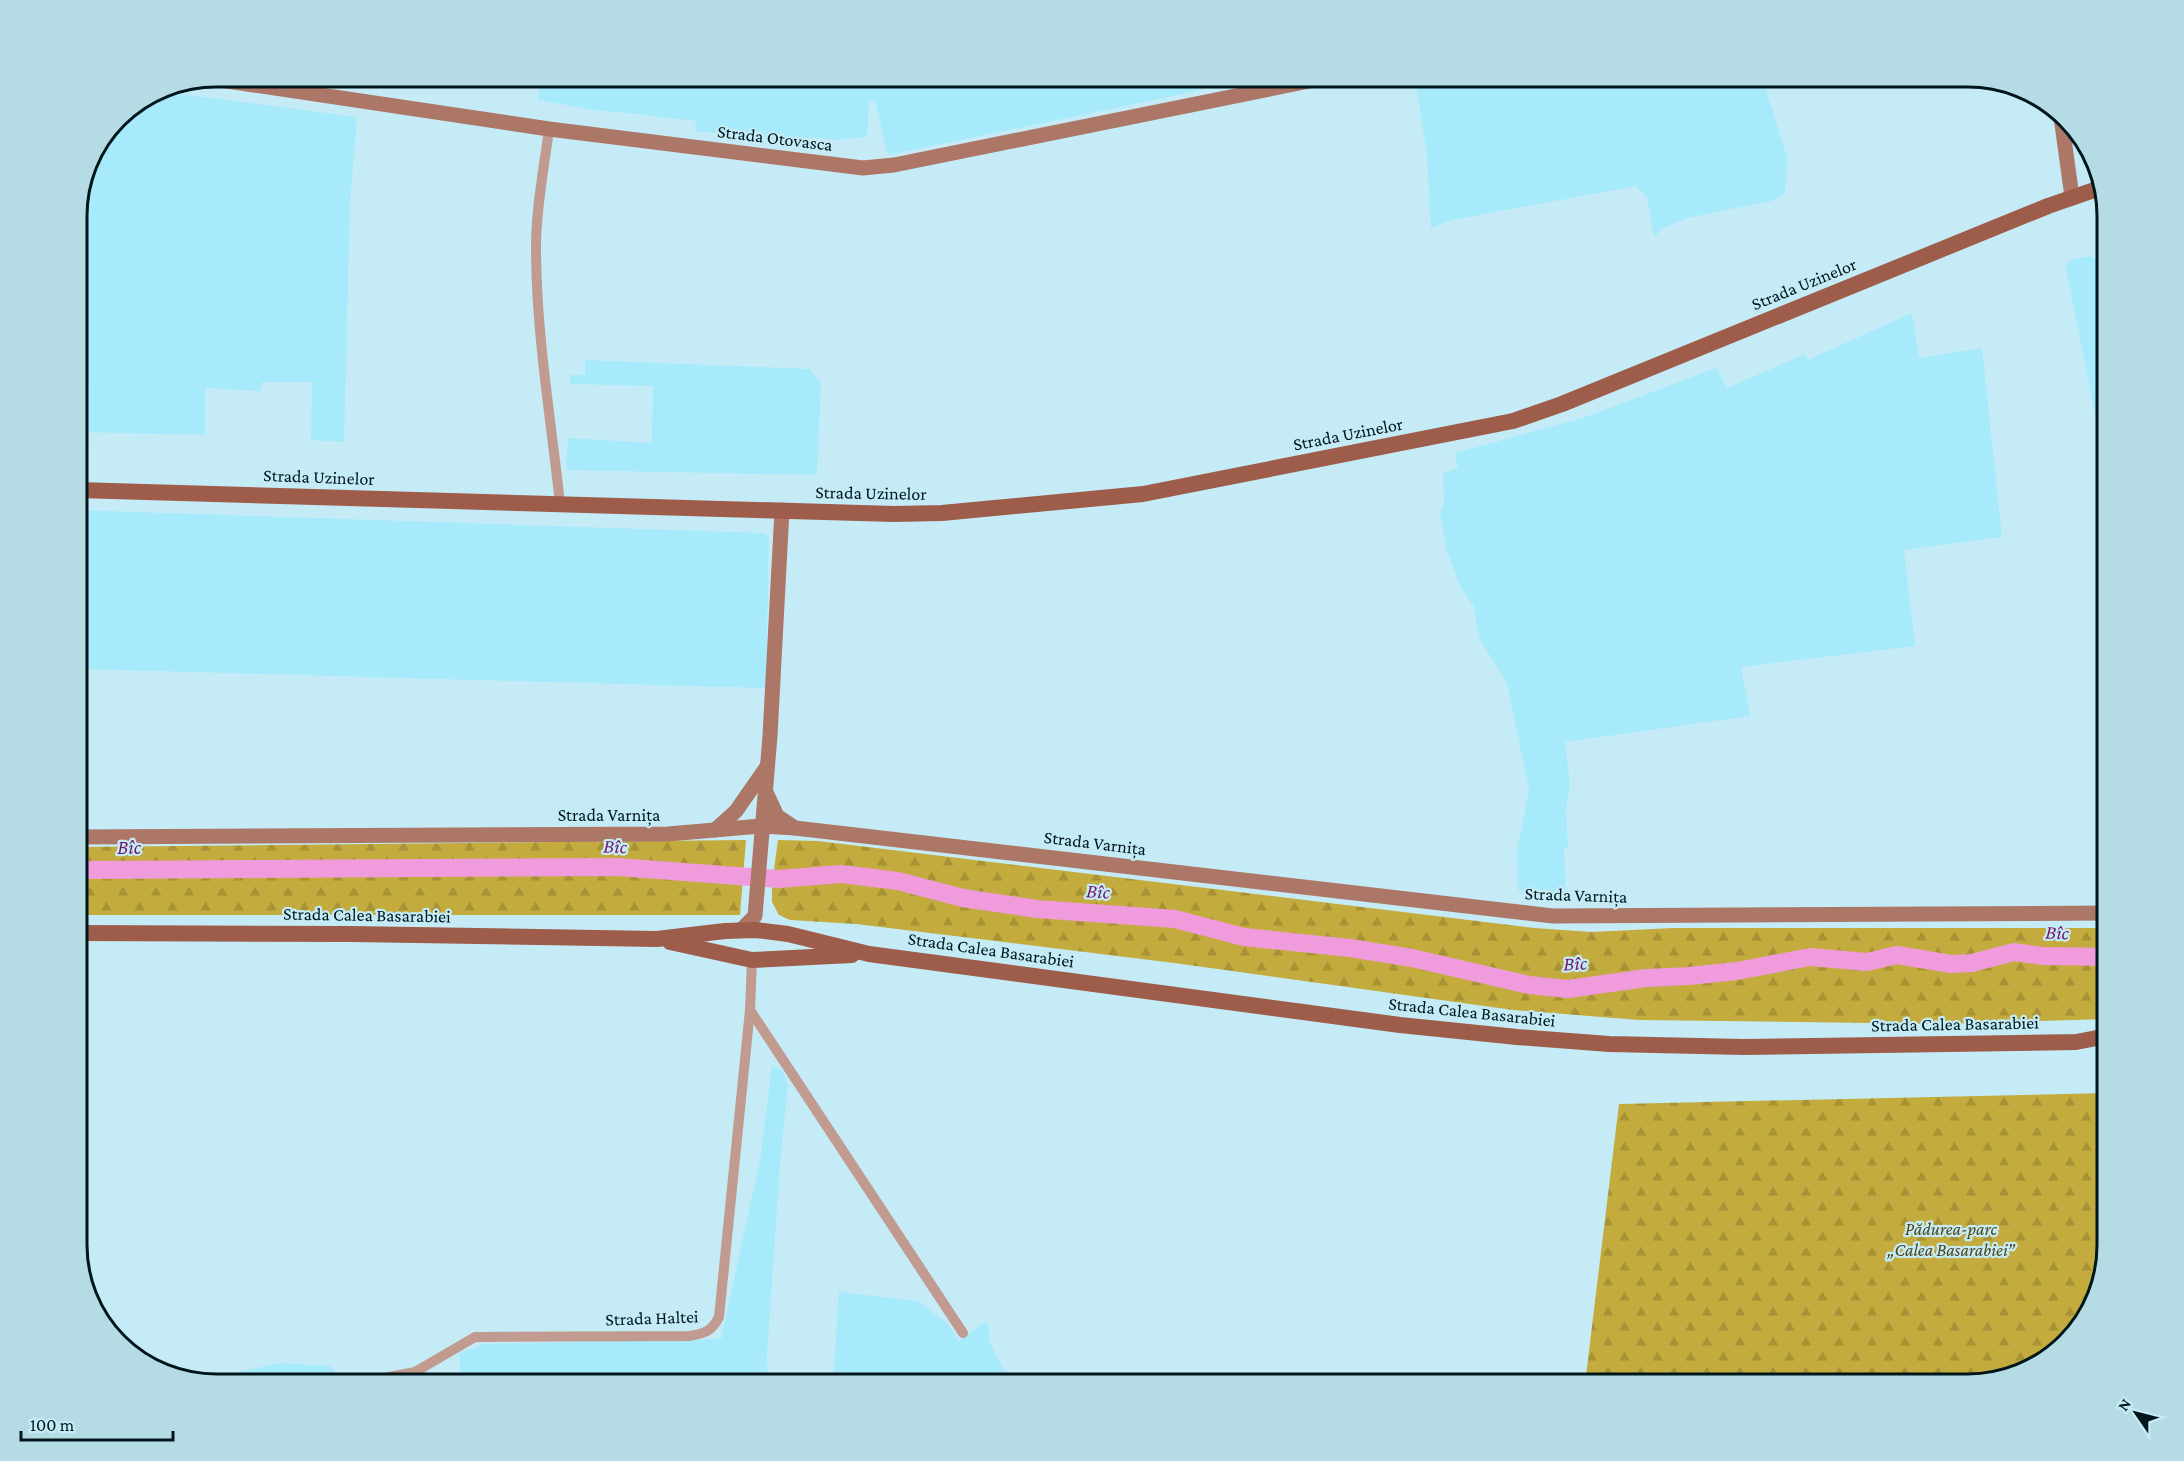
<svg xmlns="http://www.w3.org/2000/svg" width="2184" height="1461" viewBox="0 0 2184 1461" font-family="'Crimson Pro',serif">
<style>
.built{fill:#a7eafb}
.forest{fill:url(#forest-firs)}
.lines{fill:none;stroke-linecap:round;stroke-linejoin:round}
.river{stroke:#f09bdc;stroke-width:18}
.street{stroke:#c19b90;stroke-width:10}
.secondary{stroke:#ad7768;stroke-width:15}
.primary{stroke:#9e5c4a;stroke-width:16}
.labels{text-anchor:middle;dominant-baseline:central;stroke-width:4.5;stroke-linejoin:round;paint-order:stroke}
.street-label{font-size:18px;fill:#00161b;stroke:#c5ecf6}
.park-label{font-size:18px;font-style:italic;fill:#504519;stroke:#c5ecf6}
.water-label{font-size:20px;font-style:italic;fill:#771568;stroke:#c5ecf6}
.rim{fill:none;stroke:#00161b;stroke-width:3}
</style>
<defs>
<pattern id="forest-firs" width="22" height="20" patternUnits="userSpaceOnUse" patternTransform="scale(1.5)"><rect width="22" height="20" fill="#c4ab3e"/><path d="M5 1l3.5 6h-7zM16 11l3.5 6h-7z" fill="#a79236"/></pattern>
</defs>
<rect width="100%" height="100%" fill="#c5ecf6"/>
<g class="built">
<path d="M542,77L1201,76L1204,86L1202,90L888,155L875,101L869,102L867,137L834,140L813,137L812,139L806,138L805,143L695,131L696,121L629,113L601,111L538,100Z"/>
<path d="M1415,77H1762L1787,157L1785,194L1771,201L1687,218L1662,229L1654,237L1647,197L1636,186L1452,220L1431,228L1427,155Z"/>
<path d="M157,91L357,117L350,202L344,442L311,440L312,382H262L261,391L205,388V435L77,432V207L91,154L118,117Z"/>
<path d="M2089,256L2107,264V473L2065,264L2070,262V260Z"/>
<path d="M1912,313L1919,358L1982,348L2002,537L1904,550L1915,646L1741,667L1750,716L1565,742L1570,785L1566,809L1568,848L1564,849L1566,893L1518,890L1517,851L1529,790L1507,683L1479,638L1474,607L1459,584L1447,551L1440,514L1444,503L1443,473L1458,468L1455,453L1586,417L1716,368L1727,388L1805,354L1808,360Z"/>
<path d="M585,360L809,369L821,383L817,475L566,470L568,438L652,443L653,386L570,384V375H585Z"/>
<path d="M77,510L762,533L769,536L766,688L83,669L82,749L77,752Z"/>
<path d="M772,1065L782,1070L788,1085L780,1164L767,1354L768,1384H461L459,1353L484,1344L721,1339L760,1160Z"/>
<path d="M839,1292L918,1301L948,1324L959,1341L986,1321L989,1326V1342L1005,1371L1013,1375L1086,1384H833Z"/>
<path d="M281,1363L330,1366L342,1380L329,1384H240L237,1372Z"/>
</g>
<g class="forest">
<path d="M746,840L740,915H77V847Z"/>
<path d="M778,840L818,841L1535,928L1591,932L1673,928H2107V1019L1942,1024L1639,1020L1513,1010L1174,963L856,924L790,920L779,915L772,902V884Z"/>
<path d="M2107,1093V1246L2084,1322L2038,1366L1969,1384H1585L1619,1104Z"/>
</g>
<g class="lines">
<path class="river" d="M77,870L618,867L778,879L841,874L898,881L963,898L1037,909L1175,919L1244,937L1350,948L1412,958L1529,985L1568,989L1646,978L1689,976L1737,971L1810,957L1867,962L1897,955L1951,964L1972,963L2014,952L2043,956L2107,957"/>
<g class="street">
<path d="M549,129C544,168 536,208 536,247C536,333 551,419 560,504"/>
<path d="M750,1010L963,1333"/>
<path d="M353,1384L415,1372L475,1337L689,1336C704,1334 712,1331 719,1317L750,1010L752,960"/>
</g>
<g class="secondary">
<path d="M207,78L549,129L863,168L894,165L1334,76"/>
<path d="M2061,117L2072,197"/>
<path d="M766,792L777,816L795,828"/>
<path d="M715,830L736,811L766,768"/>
<path d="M77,837L668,834L761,826L795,828L1553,916L2107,913"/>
<path d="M741,930L755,916L770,736L782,510"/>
</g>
<g class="primary">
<path d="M77,490L894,514L942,513L1143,494L1513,421L1562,404L2048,206L2100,188"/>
<path d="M77,933L351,934L657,939L725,931L756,930L788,934L869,954L1400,1025L1517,1037L1609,1044L1744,1047L2076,1042L2107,1036"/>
<path d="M670,942L752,960L852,955"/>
</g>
</g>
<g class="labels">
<g class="street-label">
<text transform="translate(775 138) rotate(7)">Strada Otovasca</text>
<text transform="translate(1804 284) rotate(-22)">Strada Uzinelor</text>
<text transform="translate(1348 434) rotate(-11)">Strada Uzinelor</text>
<text transform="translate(319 477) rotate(2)">Strada Uzinelor</text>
<text transform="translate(871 493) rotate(1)">Strada Uzinelor</text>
<text x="609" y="815">Strada Varnița</text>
<text transform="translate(1095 843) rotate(7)">Strada Varnița</text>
<text transform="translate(1576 895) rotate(2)">Strada Varnița</text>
<text transform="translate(367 915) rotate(1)">Strada Calea Basarabiei</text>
<text transform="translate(991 950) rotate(8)">Strada Calea Basarabiei</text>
<text transform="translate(1472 1012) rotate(6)">Strada Calea Basarabiei</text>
<text transform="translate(1955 1024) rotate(-1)">Strada Calea Basarabiei</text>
<text transform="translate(652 1318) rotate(-2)">Strada Haltei</text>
</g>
<g class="park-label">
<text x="1951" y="1229">Pădurea-parc<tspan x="1951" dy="21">„Calea Basarabiei”</tspan></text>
</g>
<g class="water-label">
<text transform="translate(615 846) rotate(2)">Bîc</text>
<text x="129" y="847">Bîc</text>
<text transform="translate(1098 891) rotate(4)">Bîc</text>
<text transform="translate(2057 932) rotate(3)">Bîc</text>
<text transform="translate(1575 963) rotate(-2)">Bîc</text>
</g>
</g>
<path d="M0 0H2184V1461H0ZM216 87H1968A129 129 0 0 1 2097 216V1245A129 129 0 0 1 1968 1374H216A129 129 0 0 1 87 1245V216A129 129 0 0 1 216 87Z" fill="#b5dbe4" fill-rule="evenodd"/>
<path class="rim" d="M216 87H1968A129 129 0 0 1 2097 216V1245A129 129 0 0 1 1968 1374H216A129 129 0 0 1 87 1245V216A129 129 0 0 1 216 87Z"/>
<g transform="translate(2136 1413) rotate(305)" stroke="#c5ecf6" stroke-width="4.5" paint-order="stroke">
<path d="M0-4.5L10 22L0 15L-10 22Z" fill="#00161b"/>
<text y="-9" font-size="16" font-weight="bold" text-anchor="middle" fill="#00161b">N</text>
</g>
<path d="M21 1431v9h152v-9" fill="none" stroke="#00161b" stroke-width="3"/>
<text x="30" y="1431" font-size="18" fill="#00161b" stroke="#c5ecf6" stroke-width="4.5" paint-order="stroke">100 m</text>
</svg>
